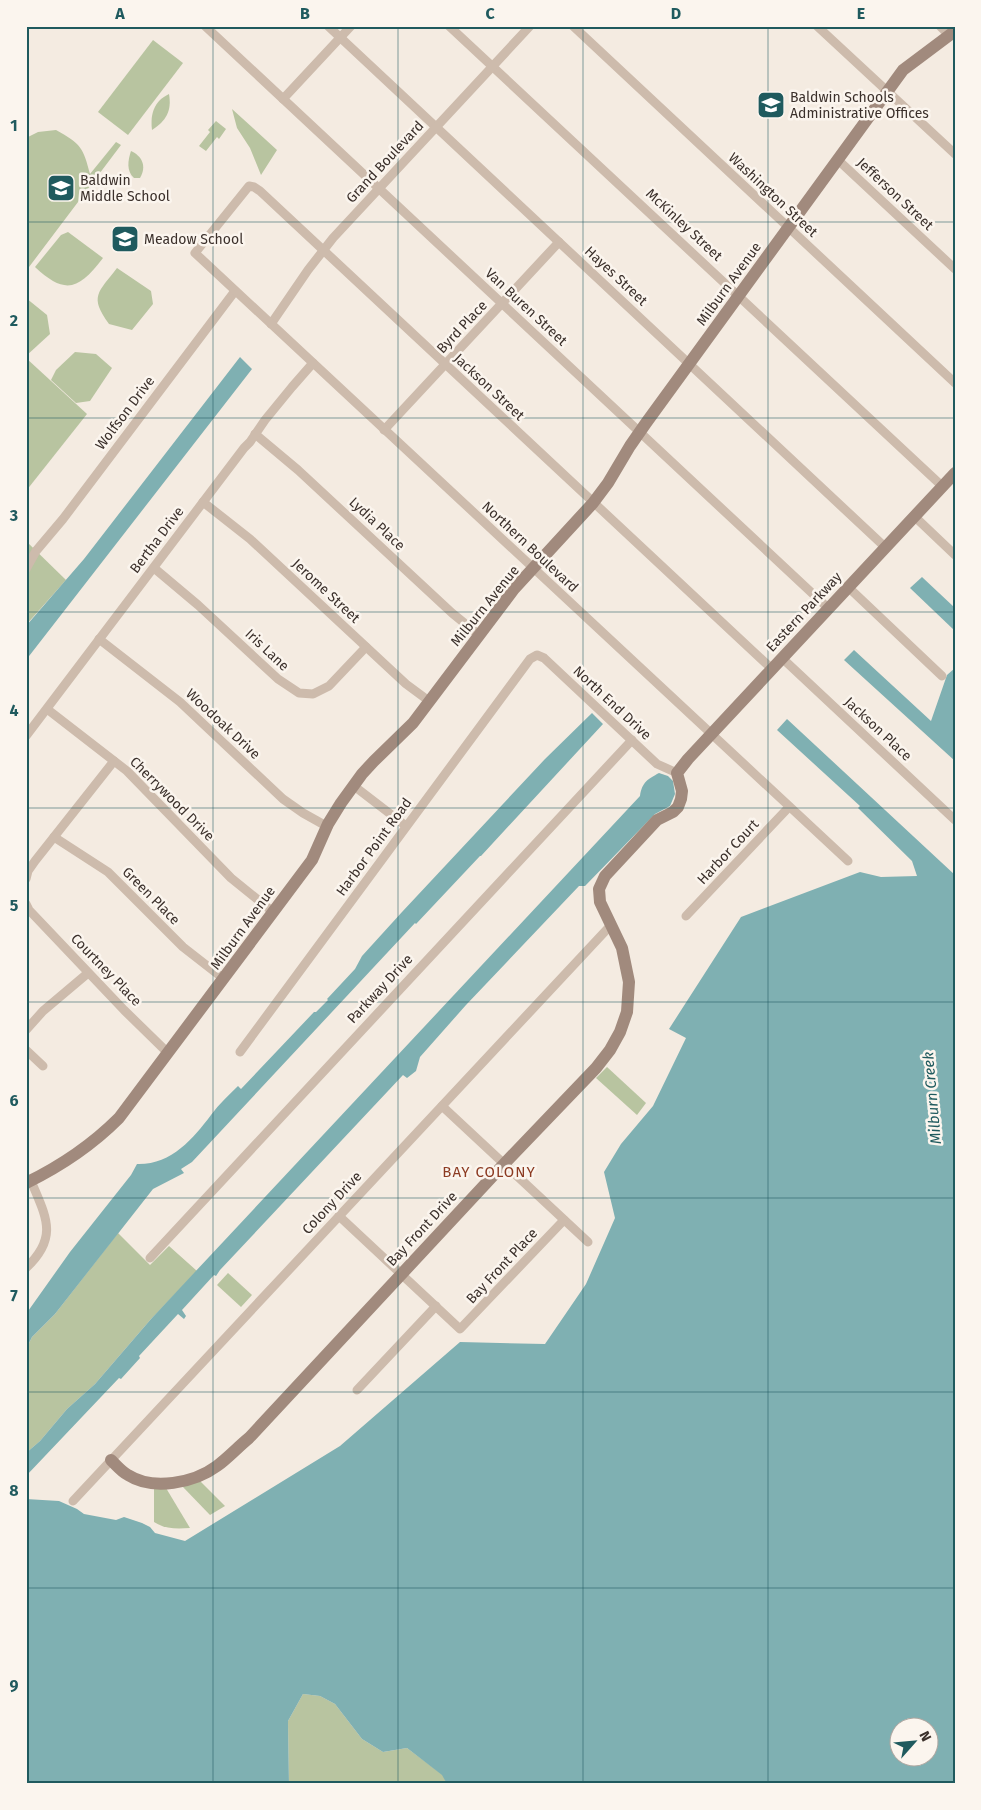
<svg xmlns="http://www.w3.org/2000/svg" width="981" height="1810" viewBox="0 0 981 1810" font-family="'Fira Sans',sans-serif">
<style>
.green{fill:#b8c4a0}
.water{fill:#7fb0b2;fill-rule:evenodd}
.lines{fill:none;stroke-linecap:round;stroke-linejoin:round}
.street{stroke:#cdbbac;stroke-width:9}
.secondary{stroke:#a18a7d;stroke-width:12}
.grid{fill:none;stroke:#1f5a5e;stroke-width:1;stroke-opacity:0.55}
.labels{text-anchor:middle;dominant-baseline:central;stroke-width:5;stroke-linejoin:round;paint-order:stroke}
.poi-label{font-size:14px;fill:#3b302b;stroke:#fbf5ee;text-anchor:start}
.street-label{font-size:14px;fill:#3b302b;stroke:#fbf5ee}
.water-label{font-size:15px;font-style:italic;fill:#1f5a5e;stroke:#fbf5ee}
.neighbourhood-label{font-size:15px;letter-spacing:1px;fill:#8c3b22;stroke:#fbf5ee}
.neatline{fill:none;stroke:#1f5a5e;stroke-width:2}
.grid-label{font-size:16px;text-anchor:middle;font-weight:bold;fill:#1f5a5e}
</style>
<rect width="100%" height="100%" fill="#f4ebe1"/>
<g class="green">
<path d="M153,40L183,63L128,135L98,112Z"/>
<path d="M169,94C172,111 166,121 152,130C150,114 154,101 169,94Z"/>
<path d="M232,109L277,150L261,175L250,148L237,128Z"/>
<path d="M216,121L226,129L219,139L217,137L206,151L199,146L210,132L208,130Z"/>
<path d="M56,130C81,144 83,147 90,174L116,142L121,145L26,271V138L38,132Z"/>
<path d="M131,151C142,156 147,166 140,178H134C126,171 128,160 131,151Z"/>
<path d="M68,232L103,258C79,289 66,296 35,267L61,235Z"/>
<path d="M117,268L151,291L153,304L132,330L109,324C89,296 98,293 117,268Z"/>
<path d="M26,298L47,315L50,334L26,356Z"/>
<path d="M75,352L96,354L112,368L90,401L76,403L51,380L56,370Z"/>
<path d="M26,358L87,414L26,491Z"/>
<path d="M26,541L66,580L26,625Z"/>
<path d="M607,1067L646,1103L637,1115L596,1078Z"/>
<path d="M118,1233L150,1265L169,1246L197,1271L151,1319L95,1384L67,1409L40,1441L26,1453V1349L32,1337L55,1314Z"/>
<path d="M228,1273L252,1295L241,1307L217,1285Z"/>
<path d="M200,1481L225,1506L210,1515L182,1486Z"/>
<path d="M166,1488L190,1528C176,1529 165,1529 154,1522V1489Z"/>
<path d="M303,1694L320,1696L335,1704L362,1739L383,1752L407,1748L443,1775L447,1784H289L288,1721Z"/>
</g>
<g class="water">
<path d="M240,357L252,369L26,660V626L84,559Z"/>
<path d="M922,577L955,608V631L910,588Z"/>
<path d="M854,650L931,721L947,675L955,668V761L844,660Z"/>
<path d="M592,713L603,724L481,856H480L416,924L415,923L192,1162L181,1169L184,1173L153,1189L55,1314L32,1337L26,1349V1314L70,1252L131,1175L137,1164C171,1165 193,1139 211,1115C219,1104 229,1095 238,1086L241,1089L314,1012H316L328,1000L327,999L355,969L362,956L402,912L545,759Z"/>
<path d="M787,719L955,875V1784H447L442,1775L407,1748L383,1752L362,1739L335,1704L320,1696L303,1694L288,1721L289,1784H26V1499L59,1501L77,1509L84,1514L116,1520L124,1517L142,1523L150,1527L155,1533L185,1541L340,1446L460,1342L545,1344L586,1284L615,1218L604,1172L621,1144L653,1106L686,1038L669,1029L741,917L860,872L881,877L917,876L912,861L858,808L860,806L777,730ZM898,1728H928V1758H898Z"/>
<path d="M659,773L668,776L673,781L675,794L670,806L655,814L585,886H579L466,1005L420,1057L416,1071L407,1078L403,1075L220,1270L216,1276L214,1275L182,1310L186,1316L184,1319L178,1314L139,1356L140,1358L121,1379L119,1378L26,1476V1453L40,1441L67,1409L95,1384L151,1319L640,796C642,782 648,779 659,773Z"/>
</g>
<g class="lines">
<g class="street">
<path d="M205,26L828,608"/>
<path d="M328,26L885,547"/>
<path d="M449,26L942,486"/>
<path d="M573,26L955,383"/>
<path d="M817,26L955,154"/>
<path d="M940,26L949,35"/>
<path d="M283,99L351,26"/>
<path d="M838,160L955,269"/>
<path d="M271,324L308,270L333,238L530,26"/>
<path d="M384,430L559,242"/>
<path d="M255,434L298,470L452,613L479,635"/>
<path d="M203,502L250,539L406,684L429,701"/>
<path d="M914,516L955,555"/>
<path d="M154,568L198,605L278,679L299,693L313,694L329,686L366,647"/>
<path d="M26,569L36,551L63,519L235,291"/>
<path d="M848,587L942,676"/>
<path d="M99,639L180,702L283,799L303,813L328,827"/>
<path d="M782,658L955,820"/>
<path d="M772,669L260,191L254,187L249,186L195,253L848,861"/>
<path d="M47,709L127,771L231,878L273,912"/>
<path d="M26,736L244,448L250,442L265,420L292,387L313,363"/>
<path d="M354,786L406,826"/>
<path d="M54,837L108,872L183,947L224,979"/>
<path d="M26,879L28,871L35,861L114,761"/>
<path d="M26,904L29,910L124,1010L168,1053"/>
<path d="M686,916L789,807"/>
<path d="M26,1030L43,1011L88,973"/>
<path d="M26,1050L43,1066"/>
<path d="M240,1052L530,659L537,655L544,658L657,764L677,773"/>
<path d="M442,1106L588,1242"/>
<path d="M339,1216L460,1329L564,1220"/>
<path d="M150,1258L632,740"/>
<path d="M26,1268C59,1237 46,1217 31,1181"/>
<path d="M357,1390L436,1306"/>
<path d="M73,1501L611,925"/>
</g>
<g class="secondary">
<path d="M26,1183C61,1166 91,1146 119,1118L312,860L328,824L341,803L362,774L374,761L413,723L514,589L593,503L608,483L630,446L646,423L903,70L955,31"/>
<path d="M111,1460C116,1465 122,1472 128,1475C153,1491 194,1483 217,1466C228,1458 238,1447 249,1438L504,1164L596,1068L610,1050L620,1032L627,1012L629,982L622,948L600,902L599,889L605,876L657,820L673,812L678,807L681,799L682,791L677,773L688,759L955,473"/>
</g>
</g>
<path class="grid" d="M213,26V1784M398,26V1784M583,26V1784M768,26V1784M26,222H955M26,418H955M26,612H955M26,808H955M26,1002H955M26,1198H955M26,1392H955M26,1588H955"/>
<defs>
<symbol id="school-square" viewBox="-11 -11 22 22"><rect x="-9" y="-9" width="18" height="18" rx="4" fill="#1f5a5e" stroke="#fbf5ee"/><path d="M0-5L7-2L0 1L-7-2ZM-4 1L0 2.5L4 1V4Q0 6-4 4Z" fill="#fff"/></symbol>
</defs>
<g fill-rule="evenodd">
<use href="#school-square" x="755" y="89" width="32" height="32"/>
<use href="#school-square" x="45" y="172" width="32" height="32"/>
<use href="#school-square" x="109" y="223" width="32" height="32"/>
</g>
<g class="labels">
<g class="poi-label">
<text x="790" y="97">Baldwin Schools<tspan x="790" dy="16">Administrative Offices</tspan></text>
<text x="80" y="180">Baldwin<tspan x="80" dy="16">Middle School</tspan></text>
<text x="144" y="239">Meadow School</text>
</g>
<g class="street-label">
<text transform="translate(385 162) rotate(-47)">Grand Boulevard</text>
<text transform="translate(895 194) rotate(43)">Jefferson Street</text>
<text transform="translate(773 195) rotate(43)">Washington Street</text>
<text transform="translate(684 225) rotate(43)">McKinley Street</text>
<text transform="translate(616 276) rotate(43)">Hayes Street</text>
<text transform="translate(729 284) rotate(-54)">Milburn Avenue</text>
<text transform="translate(526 307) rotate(43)">Van Buren Street</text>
<text transform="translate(462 327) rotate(-47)">Byrd Place</text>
<text transform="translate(489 387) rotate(43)">Jackson Street</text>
<text transform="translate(125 413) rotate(-53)">Wolfson Drive</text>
<text transform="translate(377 524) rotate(43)">Lydia Place</text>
<text transform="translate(157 540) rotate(-53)">Bertha Drive</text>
<text transform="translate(530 547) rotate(43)">Northern Boulevard</text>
<text transform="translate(326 591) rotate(43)">Jerome Street</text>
<text transform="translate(485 606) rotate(-51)">Milburn Avenue</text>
<text transform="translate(804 612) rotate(-47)">Eastern Parkway</text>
<text transform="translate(267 650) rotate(43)">Iris Lane</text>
<text transform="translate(612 703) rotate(43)">North End Drive</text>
<text transform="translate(223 724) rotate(43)">Woodoak Drive</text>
<text transform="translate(878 729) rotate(43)">Jackson Place</text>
<text transform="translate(172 799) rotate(45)">Cherrywood Drive</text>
<text transform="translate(374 847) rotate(-54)">Harbor Point Road</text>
<text transform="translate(728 852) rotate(-47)">Harbor Court</text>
<text transform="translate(151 896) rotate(45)">Green Place</text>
<text transform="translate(243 928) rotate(-54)">Milburn Avenue</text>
<text transform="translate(106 970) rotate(46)">Courtney Place</text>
<text transform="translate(380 989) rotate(-47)">Parkway Drive</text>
<text transform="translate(332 1203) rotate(-47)">Colony Drive</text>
<text transform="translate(422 1229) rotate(-47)">Bay Front Drive</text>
<text transform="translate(502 1266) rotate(-47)">Bay Front Place</text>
</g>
<g class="water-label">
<text transform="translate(932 1098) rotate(-95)">Milburn Creek</text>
</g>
<g class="neighbourhood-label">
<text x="489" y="1172">BAY COLONY</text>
</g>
</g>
<rect width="981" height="1810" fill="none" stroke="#fbf5ee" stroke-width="55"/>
<g transform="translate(914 1742) rotate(63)"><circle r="24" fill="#fbf5ee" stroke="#aea6a0"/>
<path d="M0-4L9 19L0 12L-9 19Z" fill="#1f5a5e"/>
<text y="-8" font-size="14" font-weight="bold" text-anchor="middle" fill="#3b302b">N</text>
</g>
<rect x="28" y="28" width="926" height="1754" class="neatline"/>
<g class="grid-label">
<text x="120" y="19">A</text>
<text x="305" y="19">B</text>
<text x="490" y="19">C</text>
<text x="676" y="19">D</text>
<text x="861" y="19">E</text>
<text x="14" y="131">1</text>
<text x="14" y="326">2</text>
<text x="14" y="521">3</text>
<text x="14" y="716">4</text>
<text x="14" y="911">5</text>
<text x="14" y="1106">6</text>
<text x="14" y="1301">7</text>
<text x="14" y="1496">8</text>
<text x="14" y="1691">9</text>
</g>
</svg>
